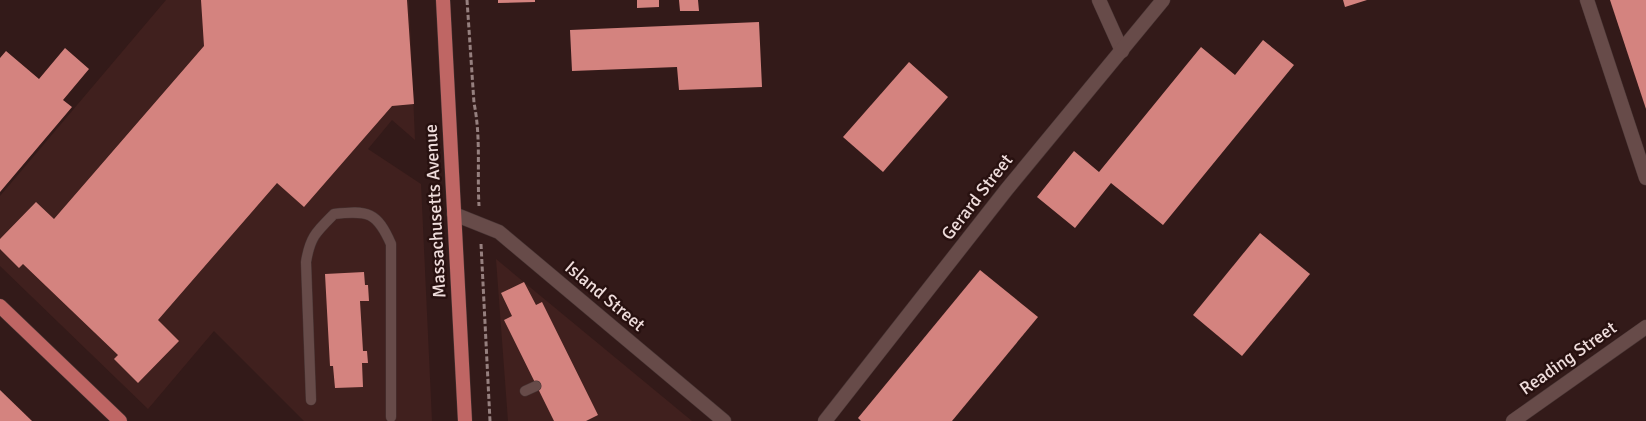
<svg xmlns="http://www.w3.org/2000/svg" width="1646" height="421" viewBox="0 0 1646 421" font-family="Signika,sans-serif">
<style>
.built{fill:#40201e}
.building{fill:#d4837f}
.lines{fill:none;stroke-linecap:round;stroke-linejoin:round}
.service-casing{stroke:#483534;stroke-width:11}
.minor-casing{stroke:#483534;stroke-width:15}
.primary-casing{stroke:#483534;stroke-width:15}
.path{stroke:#96807f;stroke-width:3;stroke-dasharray:5 2.5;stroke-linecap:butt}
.service{stroke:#674b49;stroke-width:10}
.minor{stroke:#674b49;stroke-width:14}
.primary{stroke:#bf6664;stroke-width:14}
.labels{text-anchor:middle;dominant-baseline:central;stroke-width:5;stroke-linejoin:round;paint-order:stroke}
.street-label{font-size:18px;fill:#efdddc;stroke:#281110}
</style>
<rect width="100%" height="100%" fill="#331a19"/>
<g class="built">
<path d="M166,0H409L415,140L392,120L368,149L421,184L432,421H304L214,331L148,409L0,266V196Z"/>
<path d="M496,259L692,421H508Z"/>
</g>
<g class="building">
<path d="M201,0H407L414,104L392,106L304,207L277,183L158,320L179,341L138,383L114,359L118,355L23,264L19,268L0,249V239L36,202L54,219L204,46Z"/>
<path d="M498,0H535V2L498,3Z"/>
<path d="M637,0H659V7L637,8Z"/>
<path d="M679,0H698L699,11H680Z"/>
<path d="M1343,0H1367L1345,7Z"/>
<path d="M1610,0H1646V109Z"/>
<path d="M759,22L762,87L679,90L677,67L572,71L570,30Z"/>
<path d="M1263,40L1294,65L1163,225L1111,183L1075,228L1037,197L1074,151L1099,172L1201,47L1235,75Z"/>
<path d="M65,48L89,69L63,100L72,107L0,192V58L6,51L39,79Z"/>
<path d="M909,62L948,97L883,172L843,137Z"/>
<path d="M1260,233L1310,274L1242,356L1193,315Z"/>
<path d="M980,270L1038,317L952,421H861L858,418Z"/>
<path d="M364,272L365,285H368L369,301H360L363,351H367L368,363H362L363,387L335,388L333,366H330L325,274Z"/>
<path d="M524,282L536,305L542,302L598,415L586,421H554L504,320L512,316L501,293Z"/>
<path d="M0,390L32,421H0Z"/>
</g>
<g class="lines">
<defs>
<g id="service">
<path d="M525,391L536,386"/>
<path d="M311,400L306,262C310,237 316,232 334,214C368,210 377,212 391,244V417"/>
</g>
<g id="minor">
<path d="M1099,0L1122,51"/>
<path d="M1587,0L1646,178"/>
<path d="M454,214L499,232L724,421"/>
<path d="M825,421L1007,189L1163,0"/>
<path d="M1513,421L1646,327"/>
</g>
<g id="primary">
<path d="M443,0L465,421"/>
<path d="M0,306L120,421"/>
</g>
</defs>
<use href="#service" class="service-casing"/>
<use href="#minor" class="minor-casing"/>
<use href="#primary" class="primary-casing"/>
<g class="path">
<path d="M467,0L474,103C481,137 477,171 479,206"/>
<path d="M481,244L490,421"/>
</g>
<use href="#service" class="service"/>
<use href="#minor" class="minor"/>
<use href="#primary" class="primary"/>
</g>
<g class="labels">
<g class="street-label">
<text transform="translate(977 197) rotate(-52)">Gerard Street</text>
<text transform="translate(435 211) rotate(-93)">Massachusetts Avenue</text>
<text transform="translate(605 296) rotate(40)">Island Street</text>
<text transform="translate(1568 358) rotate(-35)">Reading Street</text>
</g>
</g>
</svg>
